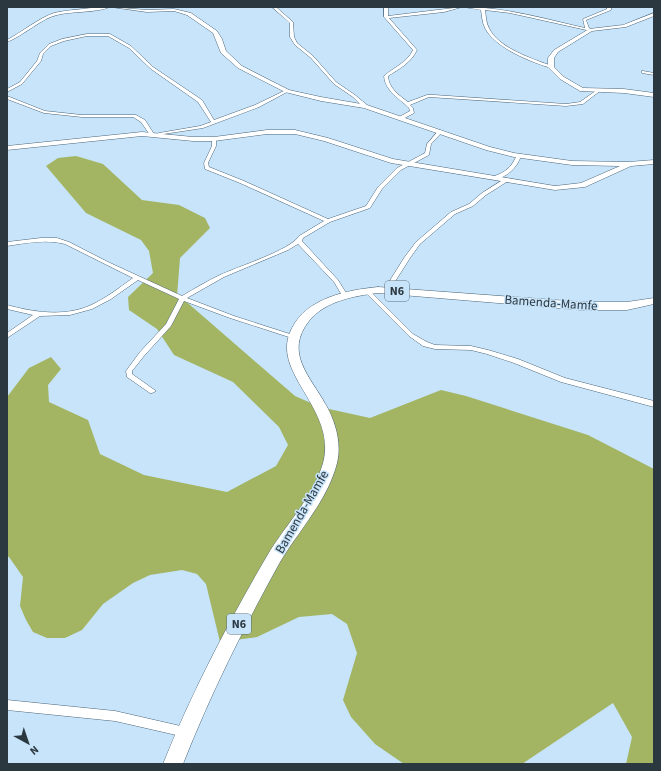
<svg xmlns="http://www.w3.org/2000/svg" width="661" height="771" viewBox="0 0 661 771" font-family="'Source Sans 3',sans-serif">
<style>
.forest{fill:#a3b563}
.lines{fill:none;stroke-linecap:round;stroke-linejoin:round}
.street-casing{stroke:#4d6679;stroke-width:1}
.secondary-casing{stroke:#4d6679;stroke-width:1}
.highway-casing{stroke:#4d6679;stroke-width:1}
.street{fill:#fff;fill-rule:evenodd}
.secondary{fill:#fff;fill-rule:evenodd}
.highway{fill:#fff;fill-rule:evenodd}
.labels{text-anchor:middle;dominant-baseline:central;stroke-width:3;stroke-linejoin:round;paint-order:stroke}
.shield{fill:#c7e4fa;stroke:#5a6c78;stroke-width:1}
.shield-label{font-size:12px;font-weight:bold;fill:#2c3840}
.street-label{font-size:13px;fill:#2c3840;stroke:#c7e4fa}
</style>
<rect width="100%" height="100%" fill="#c7e4fa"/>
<path class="forest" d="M76,156L103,164L142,200L179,205L205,218L210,228L180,258L177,296L182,298L295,396L320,407L370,418L441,390L466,396L588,435L654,469V764H626L632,737L613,703L522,764H404L375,744L351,717L343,700L357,653L347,624L332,614L299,617L257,637L220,642L206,584L197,574L182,570L150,575L133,583L103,604L82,630L65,638H47L33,632L26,620L20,606L23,577L9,557L7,556V397L29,368L51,357L61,369L48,385L49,402L88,420L100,454L144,475L227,492L276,466L288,445L279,427L233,382L174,355L157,329L129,310L128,297L153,273L149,251L141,240L86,213L46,166L58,158Z"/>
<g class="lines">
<defs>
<g id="street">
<path d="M100,7H110C96,13 72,11 57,15C42,18 23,36 7,42V40C22,32 39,18 54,13C66,10 87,9 100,7Z"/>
<path d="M272,7H276L293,22L294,37L297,43L313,56L336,82L355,95L367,105V107H363L353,97L334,84L311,58L295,45L290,37V23Z"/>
<path d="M384,7H388V16L462,7L444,12L389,18L417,50C411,63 399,69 388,76C389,89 399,95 408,102L427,95H434L566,104L580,102L597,90L600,91L583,104L566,106L429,97L410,105L413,108L414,113L403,119H399V117L410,111L409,108C399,98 385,91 384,76C394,67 407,63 413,50L384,17Z"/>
<path d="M464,7C505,7 545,19 585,28L583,19L607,9V7H611V10L586,20L589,28L593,30L591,31L510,13L485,10C486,16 486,23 489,28C498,48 533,59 552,66L553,67L551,68C531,62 495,48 485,28C482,22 482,16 481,10Z"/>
<path d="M87,34H110L131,46L153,67L202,100L214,120L255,105L286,90L289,91L259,107L203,128L157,135V134L159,133L200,126L211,122L198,102L151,69L129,48L108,36H87L64,41L51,46L43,54L41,61L22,84L7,92V89L20,82L37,61L40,53L49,44L62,39Z"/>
<path d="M643,71L654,73V75L642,73V71Z"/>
<path d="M7,96L45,111L82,115H136L145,120L154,134L150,135L141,122L133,117H82L44,113L7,99Z"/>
<path d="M439,130L443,131L431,144L429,155L401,170L382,189L370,208L330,222L303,238L302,241L338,280L348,296L347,297H343L334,282L298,244L288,250L224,277L187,298L234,316L296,336L297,337L296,338H292L230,318L184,301L171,326L144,356L132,371V374L156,391L152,393H150L127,377L126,371L140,352L166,324L179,299L138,280L111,299L92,309L70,315L40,316L7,338V333L33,315L7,309V305C33,312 63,317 89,306C105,299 119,288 133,278L65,244C46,239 26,243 7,246V242L41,238H57L69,242L108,262L182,296C194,289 207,281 220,275C237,267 291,250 299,236L324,221L240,183L205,169L204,163L212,146V138L216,139V146L208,163L209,167L244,181L328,219L366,206L378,187L397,168L425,153L427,144Z"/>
<path d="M517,155L521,156C517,168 506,179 492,179V177C506,172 511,168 517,155Z"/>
<path d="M506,178L508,179V181L486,195L473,206L455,214L420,244L410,258L389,291H385L384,290L404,258L416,242L451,212L469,204L482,193Z"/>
<path d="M367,289L369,290L413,334L427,342L435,345L471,346L488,350L518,359L565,378L654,401V407L561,382L514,363L487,354L471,350L435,349L423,346L409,336L364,291L365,290Z"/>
<path d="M7,700L115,711L185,727L189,728L190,732L189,736L185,737L115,721L7,710Z"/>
</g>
<g id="secondary">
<path d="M111,7L147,10L174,9L191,13L217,31L222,39L226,51L242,66L289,90L321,97L367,105L490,147L514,153L572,161L628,162L654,160V164L631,166L585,187L555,190L391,163L324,141L295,134H267L214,141H193L142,136L7,150V146L142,132L193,137H214L267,130H295L328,138L393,159L555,186L581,183L620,166L572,165L514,157L486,150L364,108L321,101L285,92L238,68L221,53L213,33L187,15L174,11L147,12Z"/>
<path d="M654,13V16L626,27L592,31L558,52L554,58V67L564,77L583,88L624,89L654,93V97L624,93L580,91L560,79L548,67V58L554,50L589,29L623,25Z"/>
</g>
<path id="highway" d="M378,287L582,302H627L654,298V304L627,310H582L378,293C354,296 325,301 309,321C284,353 310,376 326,405C335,421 342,443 337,463C328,500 299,530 280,562C244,627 210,695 183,764H163C192,692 228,623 267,556C285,525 313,498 323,463C338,408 268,373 292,328C307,298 347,290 378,287Z"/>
</defs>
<use href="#street" class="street-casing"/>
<use href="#secondary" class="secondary-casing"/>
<use href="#highway" class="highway-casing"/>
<use href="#street" class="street"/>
<use href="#secondary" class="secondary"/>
<use href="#highway" class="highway"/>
</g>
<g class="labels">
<g class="shield">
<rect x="385" y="281" width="24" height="20" rx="3"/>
<rect x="227" y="614" width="24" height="20" rx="3"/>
</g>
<g class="shield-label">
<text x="397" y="291">N6</text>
<text x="239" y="624">N6</text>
</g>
<g class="street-label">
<text transform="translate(551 303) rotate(4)">Bamenda-Mamfe</text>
<text transform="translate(302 512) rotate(-60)">Bamenda-Mamfe</text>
</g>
</g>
<rect width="661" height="771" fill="none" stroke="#2c3840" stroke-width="16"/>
<g transform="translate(28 743) rotate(140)" stroke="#c7e4fa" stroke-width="3" paint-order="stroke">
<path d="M0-3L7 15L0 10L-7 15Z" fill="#2c3840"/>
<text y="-6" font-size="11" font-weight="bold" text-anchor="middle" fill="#2c3840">N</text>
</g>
</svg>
